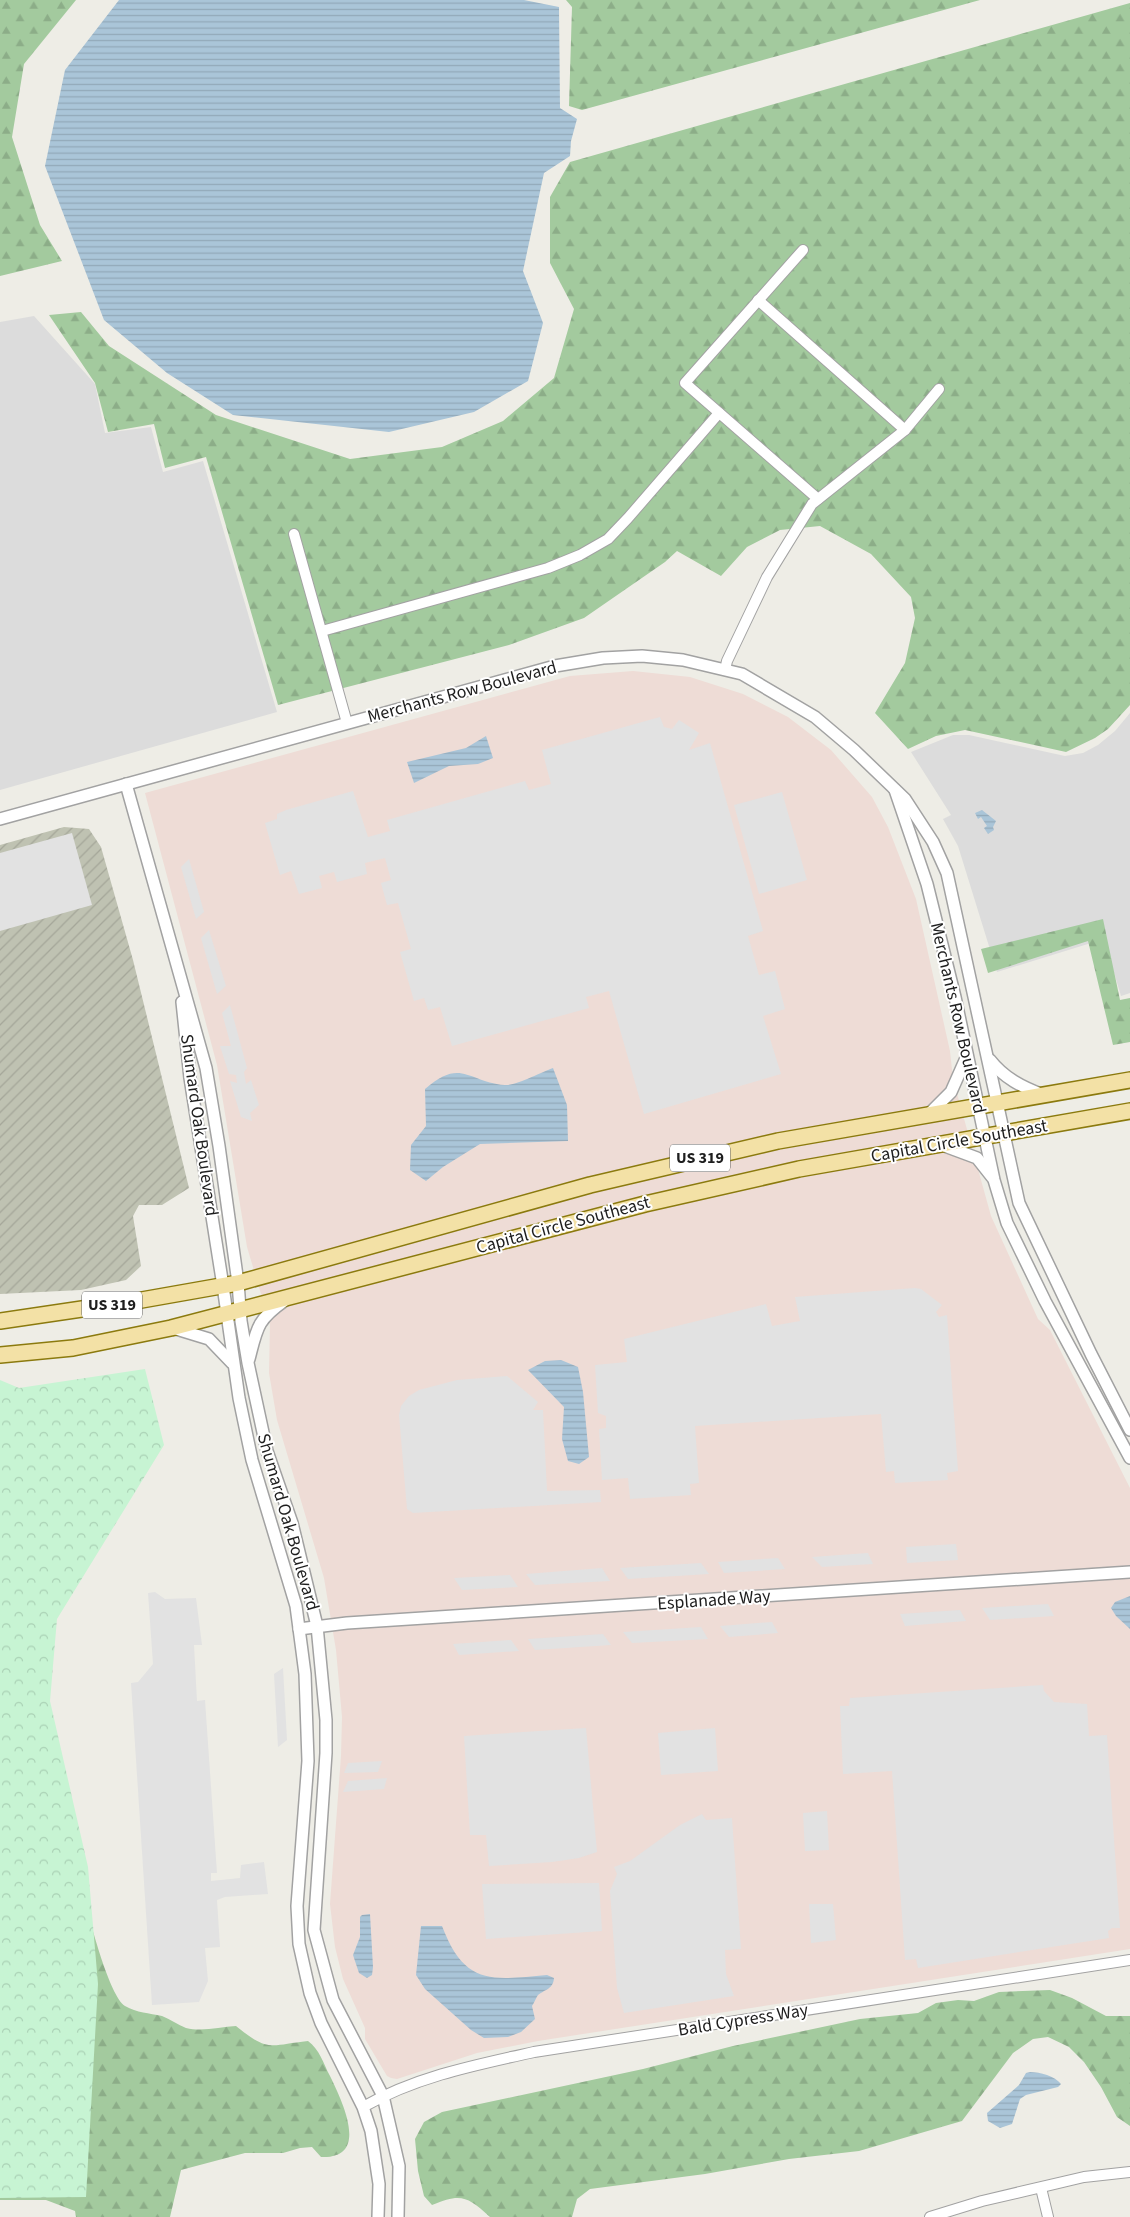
<svg xmlns="http://www.w3.org/2000/svg" width="1130" height="2217" viewBox="0 0 1130 2217" font-family="'Source Sans 3',sans-serif">
<style>
.residential{fill:#dcdcdc}
.commercial{fill:#eedcd6}
.construction{fill:url(#construction-furrows)}
.forest{fill:url(#forest-firs)}
.park{fill:url(#park-crowns)}
.parking{fill:#e2e2e2}
.water{fill:url(#water-rules)}
.lines{fill:none;stroke-linecap:round;stroke-linejoin:round}
.minor-casing{stroke:#a2a2a2;stroke-width:12}
.tertiary-casing{stroke:#a2a2a2;stroke-width:14}
.primary-casing{stroke:#8b7a0e;stroke-width:18}
.minor{stroke:#fff;stroke-width:10}
.tertiary{stroke:#fff;stroke-width:11}
.primary{stroke:#f3e1a6;stroke-width:15}
.labels{text-anchor:middle;dominant-baseline:central;stroke-width:4;stroke-linejoin:round;paint-order:stroke}
.shield{fill:#fff;stroke:#626262;stroke-width:1}
.shield-label{font-size:16px;font-weight:bold;fill:#1e1e1e}
.street-label{font-size:18px;fill:#1e1e1e;stroke:#fff}
</style>
<defs>
<pattern id="construction-furrows" width="10" height="10" patternUnits="userSpaceOnUse" patternTransform="scale(1.25)"><rect width="10" height="10" fill="#bfc2b2"/><path d="M-1 1l2-2M0 10L10 0M9 11l2-2" fill="none" stroke="#a4a699"/></pattern>
<pattern id="forest-firs" width="22" height="20" patternUnits="userSpaceOnUse" patternTransform="scale(1.25)"><rect width="22" height="20" fill="#a3ca9e"/><path d="M5 1l3.5 6h-7zM16 11l3.5 6h-7z" fill="#8cad88"/></pattern>
<pattern id="park-crowns" width="20" height="18" patternUnits="userSpaceOnUse" patternTransform="scale(1.25)"><rect width="20" height="18" fill="#c7f4d3"/><path d="M2 6a3 3 0 1 1 6 0M12 15a3 3 0 1 1 6 0" fill="none" stroke="#aad1b5"/></pattern>
<pattern id="water-rules" width="6" height="5" patternUnits="userSpaceOnUse" patternTransform="scale(1.25)"><rect width="6" height="5" fill="#aac5d8"/><path d="M0 2.5h6" fill="none" stroke="#92a9b9"/></pattern>
</defs>
<rect width="100%" height="100%" fill="#eeede6"/>
<g class="residential">
<path d="M34,316L95,384L105,433L151,427L163,472L203,461L277,712L0,790V322Z"/>
<path d="M1130,713V993L1121,996L1104,939L997,972L958,846L943,819L951,815L911,752L953,735H969L1065,756L1083,753L1098,745L1115,731Z"/>
</g>
<path class="commercial" d="M633,671L690,677L743,694L788,717L831,750L872,797L888,827L916,899L950,1051L953,1079L991,1216L1038,1319L1050,1330L1130,1488V1949L538,2041L477,2053L397,2079L391,2078L387,2076L365,2039V2028L343,1979L335,1947L330,1904L341,1756L342,1717L336,1650L324,1578L277,1420L269,1373L270,1324L247,1247L217,1065L145,793L570,676Z"/>
<path class="construction" d="M64,827L89,829L101,847L133,960L189,1188L162,1205H139L133,1216L141,1266L126,1280L81,1290L0,1294V845Z"/>
<g class="forest">
<path d="M0,0H76L24,64L12,137L40,225L62,261L0,276Z"/>
<path d="M566,0H980L582,110L569,106L572,7Z"/>
<path d="M1130,3V705L1108,729L1095,738L1066,752L965,730L936,736L908,749L875,713L905,663L915,618L911,597L871,554L820,526L780,530L747,547L721,576L677,551L665,562L584,618L509,645L278,705L206,457L165,468L154,424L108,432L95,383L49,315L81,312L109,346L216,415L350,459L442,447L503,421L554,378L574,309L550,263V197L570,162Z"/>
<path d="M1103,919L1120,1000L1130,998V1042L1113,1045L1088,941L988,973L981,949Z"/>
<path d="M0,1857L85,1903C91,1923 109,1995 125,2006C137,2013 149,2013 162,2016C170,2019 178,2025 186,2028C202,2032 220,2027 236,2026C269,2053 270,2045 308,2041C320,2050 323,2063 330,2076C342,2101 371,2159 321,2157L312,2147L300,2148L283,2153H245L181,2170L170,2217H76L75,2211L46,2200H0Z"/>
<path d="M1050,1990L1072,1998L1106,2016H1130V2126L1117,2117L1101,2087L1084,2062L1069,2047L1048,2037L1033,2039L1013,2053L962,2121L859,2151L789,2159L705,2174L590,2189L577,2199L572,2217H490C467,2196 461,2193 432,2205L424,2196L418,2171L415,2139L424,2122L442,2112L643,2069L733,2046L860,2019L918,2013L936,2003L958,2000L974,2001L999,1992Z"/>
</g>
<path class="park" d="M145,1369L164,1445L57,1619L50,1701L88,1867L98,1984L86,2197L0,2198V1380L19,1388Z"/>
<g class="parking">
<path d="M660,717L664,727L672,729L679,720L699,733L689,750L710,743L763,931L748,936L759,975L775,971L785,1009L763,1016L781,1074L644,1114L609,991L586,997L589,1008L452,1046L440,1007L428,1010L424,998L414,1001L400,952L411,949L398,903L387,905L381,883L391,880L385,858L365,863L367,874L337,882L334,872L319,876L322,888L299,894L291,871L280,875L265,823L277,819V814L286,810L353,791L368,837L390,831L387,820L525,781L529,790L551,784L542,750Z"/>
<path d="M782,792L807,880L759,894L734,805Z"/>
<path d="M72,833L92,905L0,931V853Z"/>
<path d="M189,859L204,912L196,919L181,867Z"/>
<path d="M209,930L226,986L217,994L201,938Z"/>
<path d="M230,1005L247,1068L244,1072L246,1084L251,1080L259,1105L250,1113L252,1121L241,1117L230,1081L237,1083L236,1075L229,1074L220,1046H231L222,1013Z"/>
<path d="M915,1288L921,1289L942,1305L936,1312L939,1317L947,1315L958,1471L947,1473L948,1480L895,1483L894,1471L886,1472L881,1414L695,1426L699,1483L690,1484L691,1495L630,1499L628,1478L602,1480L599,1429L606,1428V1416L598,1413L595,1365L627,1362L624,1339L766,1304L772,1326L800,1321L795,1297Z"/>
<path d="M507,1376L538,1402L533,1410H543L547,1491L600,1490L601,1502L413,1513L407,1509L399,1415L401,1406L409,1396L419,1390L457,1380Z"/>
<path d="M956,1544L958,1560L907,1563L906,1547Z"/>
<path d="M868,1553L873,1564L822,1567L812,1557Z"/>
<path d="M778,1558L785,1569L724,1573L718,1562Z"/>
<path d="M701,1563L709,1574L628,1579L620,1568Z"/>
<path d="M602,1568L610,1581L535,1585L526,1574Z"/>
<path d="M510,1575L518,1587L462,1590L454,1578Z"/>
<path d="M155,1592L165,1599L196,1598L202,1645H194L197,1701L205,1700L217,1873H211V1881L240,1878L241,1865L264,1862L268,1894L225,1897L217,1900L220,1947L205,1948L208,1981L199,2002L152,2005L131,1683L138,1682L153,1664L148,1593Z"/>
<path d="M1048,1604L1054,1616L990,1620L982,1608Z"/>
<path d="M960,1610L966,1621L905,1626L900,1614Z"/>
<path d="M772,1622L778,1633L729,1637L720,1626Z"/>
<path d="M701,1627L708,1639L632,1643L623,1632Z"/>
<path d="M603,1634L611,1645L535,1650L528,1639Z"/>
<path d="M511,1640L519,1651L459,1655L453,1644Z"/>
<path d="M283,1668L287,1740L278,1747L274,1674Z"/>
<path d="M1043,1685L1044,1691L1054,1702L1087,1704L1089,1736L1107,1735L1120,1928H1112L1108,1931L1109,1938L918,1968L916,1959L905,1960L892,1771L843,1774L840,1706H849L850,1698Z"/>
<path d="M586,1728L597,1852L579,1858L552,1862L489,1866L486,1835H470L464,1736Z"/>
<path d="M715,1728L718,1771L661,1775L658,1733Z"/>
<path d="M382,1761L378,1772L344,1773L348,1763Z"/>
<path d="M387,1778L384,1789L343,1792L348,1781Z"/>
<path d="M827,1811L829,1850L805,1851L803,1813Z"/>
<path d="M702,1814L706,1820L732,1818L741,1949L725,1950L726,1974L734,1996L624,2013L617,1988L610,1891L617,1874L614,1867L630,1861L680,1825Z"/>
<path d="M599,1883L602,1931L486,1939L482,1884Z"/>
<path d="M809,1904H833L836,1940L811,1943Z"/>
</g>
<g class="water">
<path d="M119,0H524L559,7L560,108L577,119L571,141L570,156L544,173L523,271L543,323L528,381L474,412L389,432L233,415L167,373L104,320L45,166L65,70Z"/>
<path d="M486,736L493,758L478,764L449,766L414,783L407,762L466,748Z"/>
<path d="M982,810L996,821L993,827L994,830L988,834L984,828L987,826L981,817L978,819L975,813Z"/>
<path d="M553,1068L567,1105L568,1141L480,1144L443,1167L426,1181L410,1170L411,1145L426,1126L425,1089C461,1057 468,1082 505,1085C515,1086 542,1072 553,1068Z"/>
<path d="M561,1360L578,1367L583,1392L589,1457L579,1464L568,1461L562,1439L564,1407L528,1370L545,1361Z"/>
<path d="M1130,1596V1629L1116,1616L1111,1608L1115,1602Z"/>
<path d="M370,1914L373,1967L372,1975L367,1978L359,1973L353,1955L360,1937V1917L362,1915Z"/>
<path d="M421,1926H442C465,1986 491,1980 547,1975L554,1978C553,1989 546,1989 538,1995C536,1998 534,2003 532,2006L535,2019L521,2032L508,2037L484,2038L471,2030L425,1989L416,1975Z"/>
<path d="M1030,2072C1040,2072 1055,2076 1061,2084L1058,2087L1026,2095L1020,2099L1012,2124L1000,2128L988,2121L987,2113L1019,2085L1026,2073Z"/>
</g>
<g class="lines">
<defs>
<g id="minor">
<path d="M803,250L685,383L818,499"/>
<path d="M758,300L905,430"/>
<path d="M294,534L347,723"/>
<path d="M322,631L548,568L580,555L608,539L628,518L719,413"/>
<path d="M725,670L727,661L767,577L812,504L905,430L939,389"/>
<path d="M363,2107C415,2077 475,2065 534,2052L1130,1960"/>
<path d="M1041,2188L1048,2217"/>
<path d="M930,2217L982,2201L1084,2177L1130,2172"/>
</g>
<g id="tertiary">
<path d="M126,784L206,1068L219,1146L238,1283L241,1321L248,1363L267,1451L292,1523L317,1626L326,1720V1753L314,1930L333,2000L383,2096L399,2166L398,2217"/>
<path d="M895,790L927,884L955,997L994,1180L1007,1223L1045,1301L1130,1458"/>
<path d="M0,819L555,666L603,658L642,656L683,660L742,674L815,717L854,750L905,799L933,842L947,873L1019,1203L1091,1354L1130,1430"/>
<path d="M182,1002L190,1078L223,1286L239,1398L252,1460L296,1606L302,1651L305,1674L308,1761L297,1906L299,1944L310,1993L321,2023L363,2107L371,2131L379,2184L378,2217"/>
<path d="M990,1060C1004,1078 1022,1087 1043,1095"/>
<path d="M929,1114L951,1092L967,1056"/>
<path d="M942,1145L977,1158L992,1177"/>
<path d="M173,1328L209,1339L232,1363"/>
<path d="M249,1359C257,1328 257,1320 284,1301"/>
<path d="M299,1629L347,1623L1130,1572"/>
</g>
<g id="primary">
<path d="M0,1321L136,1301L238,1283L590,1185L778,1141L1130,1080"/>
<path d="M0,1355L73,1348L171,1328L645,1204L799,1169L1130,1111"/>
</g>
</defs>
<use href="#minor" class="minor-casing"/>
<use href="#tertiary" class="tertiary-casing"/>
<use href="#primary" class="primary-casing"/>
<use href="#minor" class="minor"/>
<use href="#tertiary" class="tertiary"/>
<use href="#primary" class="primary"/>
</g>
<g class="labels">
<g class="shield">
<rect x="670" y="1144.5" width="60" height="27" rx="4"/>
<rect x="82" y="1291.5" width="60" height="27" rx="4"/>
</g>
<g class="shield-label">
<text x="700" y="1158">US 319</text>
<text x="112" y="1305">US 319</text>
</g>
<g class="street-label">
<text transform="translate(462 692) rotate(-15)">Merchants Row Boulevard</text>
<text transform="translate(958 1018) rotate(77)">Merchants Row Boulevard</text>
<text transform="translate(199 1125) rotate(82)">Shumard Oak Boulevard</text>
<text transform="translate(959 1141) rotate(-10)">Capital Circle Southeast</text>
<text transform="translate(563 1225) rotate(-15)">Capital Circle Southeast</text>
<text transform="translate(288 1522) rotate(74)">Shumard Oak Boulevard</text>
<text transform="translate(714 1600) rotate(-4)">Esplanade Way</text>
<text transform="translate(743 2020) rotate(-9)">Bald Cypress Way</text>
</g>
</g>
</svg>
